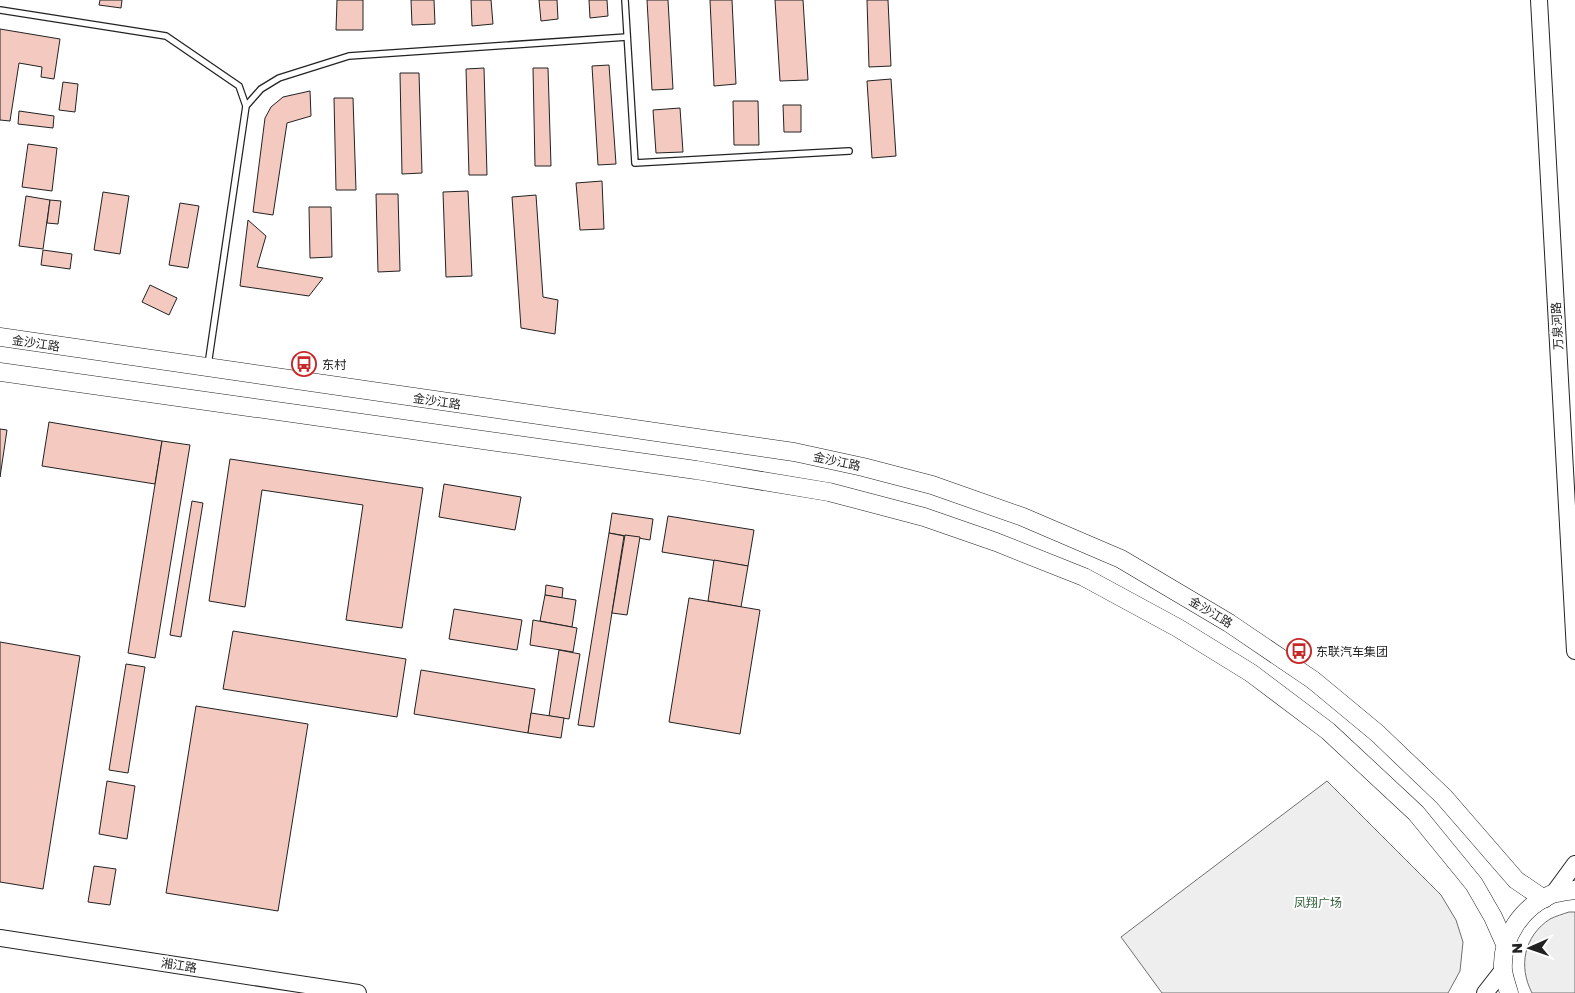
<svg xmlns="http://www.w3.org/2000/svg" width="1575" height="993" viewBox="0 0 1575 993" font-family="'Golos Text','Noto Sans SC',sans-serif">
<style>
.green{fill:#eee;stroke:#6f6f6f}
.building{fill:#f3c9c0;stroke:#222}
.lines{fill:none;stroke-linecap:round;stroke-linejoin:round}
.lane-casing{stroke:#222;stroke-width:8}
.secondary-casing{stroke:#222;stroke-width:18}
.primary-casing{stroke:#222;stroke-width:19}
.lane{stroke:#fff;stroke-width:5.5}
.secondary{stroke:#fff;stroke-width:16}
.primary{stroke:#fff;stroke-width:18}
.labels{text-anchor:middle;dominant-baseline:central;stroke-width:4;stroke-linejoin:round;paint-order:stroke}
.street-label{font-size:12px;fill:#222;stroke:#fff}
.poi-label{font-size:12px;fill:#222;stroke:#fff;text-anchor:start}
.park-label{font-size:12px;fill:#2f5e38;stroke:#fff}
</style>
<rect width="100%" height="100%" fill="#fff"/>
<g class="green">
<path d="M1327,781L1441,895L1456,920L1463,942L1460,971L1448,993H1162L1121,937Z"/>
<path d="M1569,912H1575V993H1532C1518,966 1524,936 1550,919C1556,916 1563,914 1569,912Z"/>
</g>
<g class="building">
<path d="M100,0H122L121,8L99,5Z"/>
<path d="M337,0H363V30H336Z"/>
<path d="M411,0H434L435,24L412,25Z"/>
<path d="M471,0H491L493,24L472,26Z"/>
<path d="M539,0H557L558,19L541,21Z"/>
<path d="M589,0H607L608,16L590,18Z"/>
<path d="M647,0H668L673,89L652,90Z"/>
<path d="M710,0H732L736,84L714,86Z"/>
<path d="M775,0H803L808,80L780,81Z"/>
<path d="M867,0H888L891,66L869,67Z"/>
<path d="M0,29L60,39L54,79L41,77L42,67L19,63L10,121L0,120Z"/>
<path d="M609,65L616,164L598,165L592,66Z"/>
<path d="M484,68L487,175H469L466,69Z"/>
<path d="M533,68H548L551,166H535Z"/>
<path d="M400,73H419L422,173L402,174Z"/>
<path d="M891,79L896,156L872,158L867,81Z"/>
<path d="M63,82L78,84L75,112L59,110Z"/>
<path d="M310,91L311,116L287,123L273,215L253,212L265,118L271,107L283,97Z"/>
<path d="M334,98H353L356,190H336Z"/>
<path d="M733,101H758L759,145H734Z"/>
<path d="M783,105H801V132H784Z"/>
<path d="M680,108L683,152L656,153L653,110Z"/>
<path d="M19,111L54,116L53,128L18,124Z"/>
<path d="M28,144L57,148L52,191L22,187Z"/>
<path d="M602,181L604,229L580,230L576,183Z"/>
<path d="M468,191L472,276L446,277L443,192Z"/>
<path d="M103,192L129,196L120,254L94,250Z"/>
<path d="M376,194H398L400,271L378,272Z"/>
<path d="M536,195L543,297L558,300L555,334L521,328L512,197Z"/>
<path d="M26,196L50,200L43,249L19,246Z"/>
<path d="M50,200L61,201L58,224L47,223Z"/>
<path d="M180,203L199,206L188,268L169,265Z"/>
<path d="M309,207H331L332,257L310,258Z"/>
<path d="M248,220L266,236L257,267L323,278L309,296L240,286Z"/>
<path d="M43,250L72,254L70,269L41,265Z"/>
<path d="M150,285L177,298L169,315L142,302Z"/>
<path d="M49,422L162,441L155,484L42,466Z"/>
<path d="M0,429L7,430L0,477Z"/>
<path d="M162,441L190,445L155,658L128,653Z"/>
<path d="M230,459L423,488L402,628L346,620L363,505L262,490L245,607L209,601Z"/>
<path d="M444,484L521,497L515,530L439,517Z"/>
<path d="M192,501L203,503L181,637L170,635Z"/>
<path d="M612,513L653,519L650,540L609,533Z"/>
<path d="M668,516L754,530L748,566L662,552Z"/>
<path d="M609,533L624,536L594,727L578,725Z"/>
<path d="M625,535L640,537L627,615L612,613Z"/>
<path d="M714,560L748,566L741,607L708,601Z"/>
<path d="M546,585L563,588L562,598L545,595Z"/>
<path d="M545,595L576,600L572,627L540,621Z"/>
<path d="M689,598L760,610L740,734L669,722Z"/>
<path d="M454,609L522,620L517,650L449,639Z"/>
<path d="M533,620L577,628L573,652L530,645Z"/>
<path d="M233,631L406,659L397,717L223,689Z"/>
<path d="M0,642L80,656L43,889L0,882Z"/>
<path d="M559,650L580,654L569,719L549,716Z"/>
<path d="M126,664L145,667L128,773L109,770Z"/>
<path d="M421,670L535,689L528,733L414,714Z"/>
<path d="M196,706L308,724L278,911L166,893Z"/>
<path d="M531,713L564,718L561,738L528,733Z"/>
<path d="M107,781L135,786L127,839L99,834Z"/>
<path d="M94,866L116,869L110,905L88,902Z"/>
</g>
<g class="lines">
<defs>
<g id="lane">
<path d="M625,0L635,163L849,151"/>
<path d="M0,10L166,36L239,86L246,106"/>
<path d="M208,365L246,106L261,89L279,78L349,56L627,37"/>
</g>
<g id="secondary">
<path d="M1539,0L1575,651"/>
<path d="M1553,894L1575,864"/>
<path d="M0,938L358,993"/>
<path d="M1485,993L1503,970"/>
</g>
<g id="primary">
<path d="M0,337L794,452L863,467L932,485L1023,517L1121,559L1229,623L1313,680L1377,733L1444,797L1516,880L1544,899"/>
<path d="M0,372L696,470L829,492L924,517L996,542L1084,577L1178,628L1251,673L1328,731L1416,813L1474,884L1493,917L1506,946"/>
<path d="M1509,993C1507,986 1504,978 1503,970C1501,937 1522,907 1552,894C1559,892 1568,891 1575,890"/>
</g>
</defs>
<use href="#lane" class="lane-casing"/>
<use href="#secondary" class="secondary-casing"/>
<use href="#primary" class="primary-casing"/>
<use href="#lane" class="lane"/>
<use href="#secondary" class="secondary"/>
<use href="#primary" class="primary"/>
</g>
<defs>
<symbol id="bus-ring" viewBox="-11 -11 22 22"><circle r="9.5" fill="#fff" stroke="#c62828" stroke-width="1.5"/><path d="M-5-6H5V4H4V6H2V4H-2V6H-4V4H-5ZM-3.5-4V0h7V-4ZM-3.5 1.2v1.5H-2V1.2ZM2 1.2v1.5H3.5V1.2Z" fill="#c62828"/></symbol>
</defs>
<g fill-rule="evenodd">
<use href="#bus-ring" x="290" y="350" width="28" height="28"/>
<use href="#bus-ring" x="1285" y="637" width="28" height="28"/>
</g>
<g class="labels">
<g class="street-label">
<text transform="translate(1557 326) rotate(-93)">万泉河路</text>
<text transform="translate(36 343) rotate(8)">金沙江路</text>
<text transform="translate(437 401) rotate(8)">金沙江路</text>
<text transform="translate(837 461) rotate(12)">金沙江路</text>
<text transform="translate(1211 612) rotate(31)">金沙江路</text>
<text transform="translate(179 965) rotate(9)">湘江路</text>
</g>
<g class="poi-label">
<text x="322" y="364">东村</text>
<text x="1316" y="651">东联汽车集团</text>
</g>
<g class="park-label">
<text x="1318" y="902">凤翔广场</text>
</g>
</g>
<g transform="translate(1530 948) rotate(268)" stroke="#ffffff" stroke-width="4" paint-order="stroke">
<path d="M0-4L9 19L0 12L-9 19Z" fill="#222222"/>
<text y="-8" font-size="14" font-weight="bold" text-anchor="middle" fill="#222222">N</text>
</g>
</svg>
